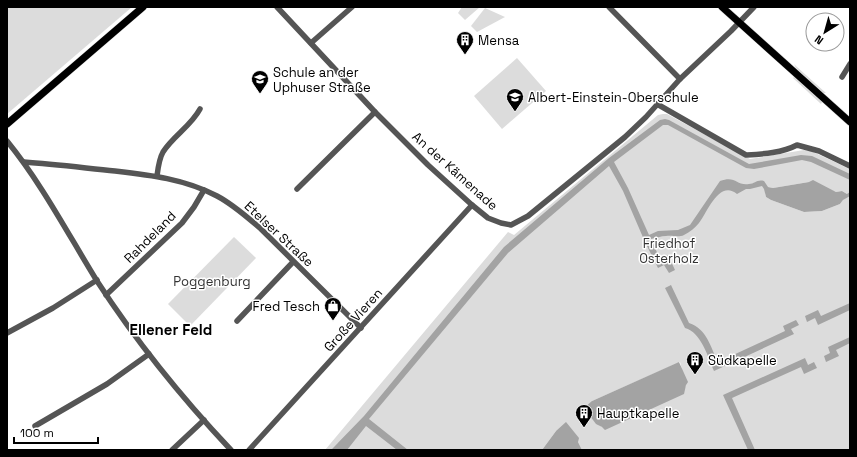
<svg xmlns="http://www.w3.org/2000/svg" width="857" height="457" viewBox="0 0 857 457" font-family="'Space Grotesk',sans-serif">
<style>
.green{fill:#dcdcdc;fill-rule:evenodd}
.water{fill:#a3a3a3}
.lines{fill:none;stroke-linecap:round;stroke-linejoin:round}
.major-casing{stroke:#dbdbdb;stroke-width:8}
.minor{stroke:#555;stroke-width:5.5}
.major{stroke:#000;stroke-width:7}
.labels{text-anchor:middle;dominant-baseline:central;stroke-width:3;stroke-linejoin:round;paint-order:stroke}
.poi-label{font-size:13px;fill:#000;stroke:#fff;text-anchor:start}
.street-label{font-size:13px;fill:#000;stroke:#fff}
.park-label{font-size:13px;fill:#333;stroke:#fff}
.quarter-label{font-size:15px;font-weight:bold;fill:#000;stroke:#fff}
</style>
<rect width="100%" height="100%" fill="#fff"/>
<g class="green">
<path d="M7,7H132L7,114Z"/>
<path d="M462,7H480L465,20L458,13Z"/>
<path d="M485,8L505,17L477,32L471,26Z"/>
<path d="M517,58L546,91L502,129L474,96Z"/>
<path d="M794,64L797,67L826,93H823L796,68Z"/>
<path d="M794,77L822,102L821,104L793,78Z"/>
<path d="M663,114H667L750,159L804,150L811,151L850,169V450H582L578,442L556,431L542,450H347L338,443L331,450H325L508,232L514,235L658,115ZM809,182L836,192L842,191L847,194L840,204L822,211L804,212L771,200L766,197L765,193L768,187L773,188ZM680,362L686,385L684,390L602,427L599,425L592,401Z"/>
<path d="M234,237L256,258L190,326L168,304Z"/>
</g>
<g class="water">
<path d="M665,119L669,120L749,164L801,155L812,156L850,174V180L811,162L802,160L754,169L746,168L668,125H663L614,162L628,188L649,235L658,231L678,230L690,225L720,181C736,175 736,186 749,184C755,184 757,179 764,181L768,187L773,188L809,182L813,180L836,192L842,191L847,194L850,192V196L843,200L840,204L822,211L804,212L771,200L766,197L764,189L762,186L750,189H746L737,194C719,179 707,213 699,223C695,228 690,232 684,235C678,238 673,235 666,236C661,236 656,238 651,239L660,259L668,255L675,270L669,273L664,265L658,268L645,242L623,191L609,166L508,253L369,419L408,450H397L366,426L347,450H331L364,416L504,247L609,158L660,120Z"/>
<path d="M671,285L689,323C707,329 710,346 718,362L785,331L783,326L796,320L799,325L791,329L794,334L714,371C708,357 701,332 685,328L665,288Z"/>
<path d="M850,303V310L818,325L815,318L807,322L805,316L818,310L821,316Z"/>
<path d="M850,337V343L836,350L839,356L826,362L824,356L830,353L828,347Z"/>
<path d="M805,358L808,365L814,362L817,368L804,374L801,367L732,398L755,450H748L723,395Z"/>
<path d="M679,362L688,382L686,385L684,394L605,430L602,427L596,424L584,408L592,401Z"/>
<path d="M566,422L579,438L578,442L582,450H542L556,431Z"/>
</g>
<g class="lines">
<defs>
<g id="major">
<path d="M722,7L850,122"/>
<path d="M7,124L143,7"/>
</g>
</defs>
<use href="#major" class="major-casing"/>
<g class="minor">
<path d="M277,7L375,112L428,165L472,205L488,218L501,223L511,225L528,216L625,137L646,117L680,79L731,31L754,7"/>
<path d="M609,7L680,79"/>
<path d="M311,43L352,7"/>
<path d="M842,77L850,64"/>
<path d="M657,104L746,155C763,154 782,153 797,145L819,151L850,166"/>
<path d="M7,141C42,184 68,234 97,281C136,341 182,398 231,450"/>
<path d="M24,162C54,164 85,168 115,171C150,175 185,179 217,196C234,205 247,217 261,229L361,328"/>
<path d="M157,176C158,168 159,159 163,152C173,136 191,126 200,109"/>
<path d="M297,189L375,112"/>
<path d="M106,295L182,223L194,207L204,190"/>
<path d="M237,321L293,262"/>
<path d="M7,333L53,308L97,280"/>
<path d="M35,426L107,384L149,354"/>
<path d="M172,450L204,420"/>
<path d="M249,450L472,205"/>
</g>
<use href="#major" class="major"/>
</g>
<defs>
<symbol id="building-pin" viewBox="-11 -11 22 30"><path d="M0 17L-7.5 6A9.5 9.5 0 1 1 7.5 6Z" fill="#000" stroke="#fff"/><path d="M-4-6H4V6H1V3H-1V6H-4ZM-2.5-4.3h1.7v1.8h-1.7ZM.8-4.3h1.7v1.8H.8ZM-2.5-1h1.7V.8h-1.7ZM.8-1h1.7V.8H.8Z" fill="#fff"/></symbol>
<symbol id="school-pin" viewBox="-11 -11 22 30"><path d="M0 17L-7.5 6A9.5 9.5 0 1 1 7.5 6Z" fill="#000" stroke="#fff"/><path d="M0-5L7-2L0 1L-7-2ZM-4 1L0 2.5L4 1V4Q0 6-4 4Z" fill="#fff"/></symbol>
<symbol id="shop-pin" viewBox="-11 -11 22 30"><path d="M0 17L-7.5 6A9.5 9.5 0 1 1 7.5 6Z" fill="#000" stroke="#fff"/><path d="M-5-2.5h2.3a2.7 3.5 0 0 1 5.4 0H5L5.5 6h-11ZM-1.5-2.5h3a1.5 2.3 0 0 0-3 0Z" fill="#fff"/></symbol>
</defs>
<g fill-rule="evenodd">
<use href="#building-pin" x="455" y="30" width="20" height="27"/>
<use href="#school-pin" x="250" y="69" width="20" height="27"/>
<use href="#school-pin" x="505" y="87" width="20" height="27"/>
<use href="#shop-pin" x="323" y="296" width="20" height="27"/>
<use href="#building-pin" x="685" y="350" width="20" height="27"/>
<use href="#building-pin" x="574" y="403" width="20" height="27"/>
</g>
<g class="labels">
<g class="poi-label">
<text x="478" y="40">Mensa</text>
<text x="273" y="72">Schule an der<tspan x="273" dy="15">Uphuser Straße</tspan></text>
<text x="528" y="97">Albert-Einstein-Oberschule</text>
<text x="320" y="306" text-anchor="end">Fred Tesch</text>
<text x="708" y="360">Südkapelle</text>
<text x="597" y="413">Hauptkapelle</text>
</g>
<g class="street-label">
<text transform="translate(455 171) rotate(42)">An der Kämenade</text>
<text transform="translate(279 234) rotate(43)">Etelser Straße</text>
<text transform="translate(150 237) rotate(-45)">Rahdeland</text>
<text transform="translate(353 320) rotate(-48)">Große Vieren</text>
</g>
<g class="park-label">
<text x="669" y="243">Friedhof<tspan x="669" dy="15">Osterholz</tspan></text>
<text x="212" y="281">Poggenburg</text>
</g>
<g class="quarter-label">
<text x="171" y="329">Ellener Feld</text>
</g>
</g>
<rect width="857" height="457" fill="none" stroke="#000000" stroke-width="16"/>
<g transform="translate(825 32) rotate(217)"><circle r="19" fill="#ffffff" stroke="#999999"/>
<path d="M0-3L7 15L0 10L-7 15Z" fill="#000000"/>
<text y="-6" font-size="11" font-weight="bold" text-anchor="middle" fill="#000000">N</text>
</g>
<path d="M14 437v6h84v-6" fill="none" stroke="#000000" stroke-width="2"/>
<text x="20" y="437" font-size="12" fill="#000000" stroke="#ffffff" stroke-width="3" paint-order="stroke">100 m</text>
</svg>
